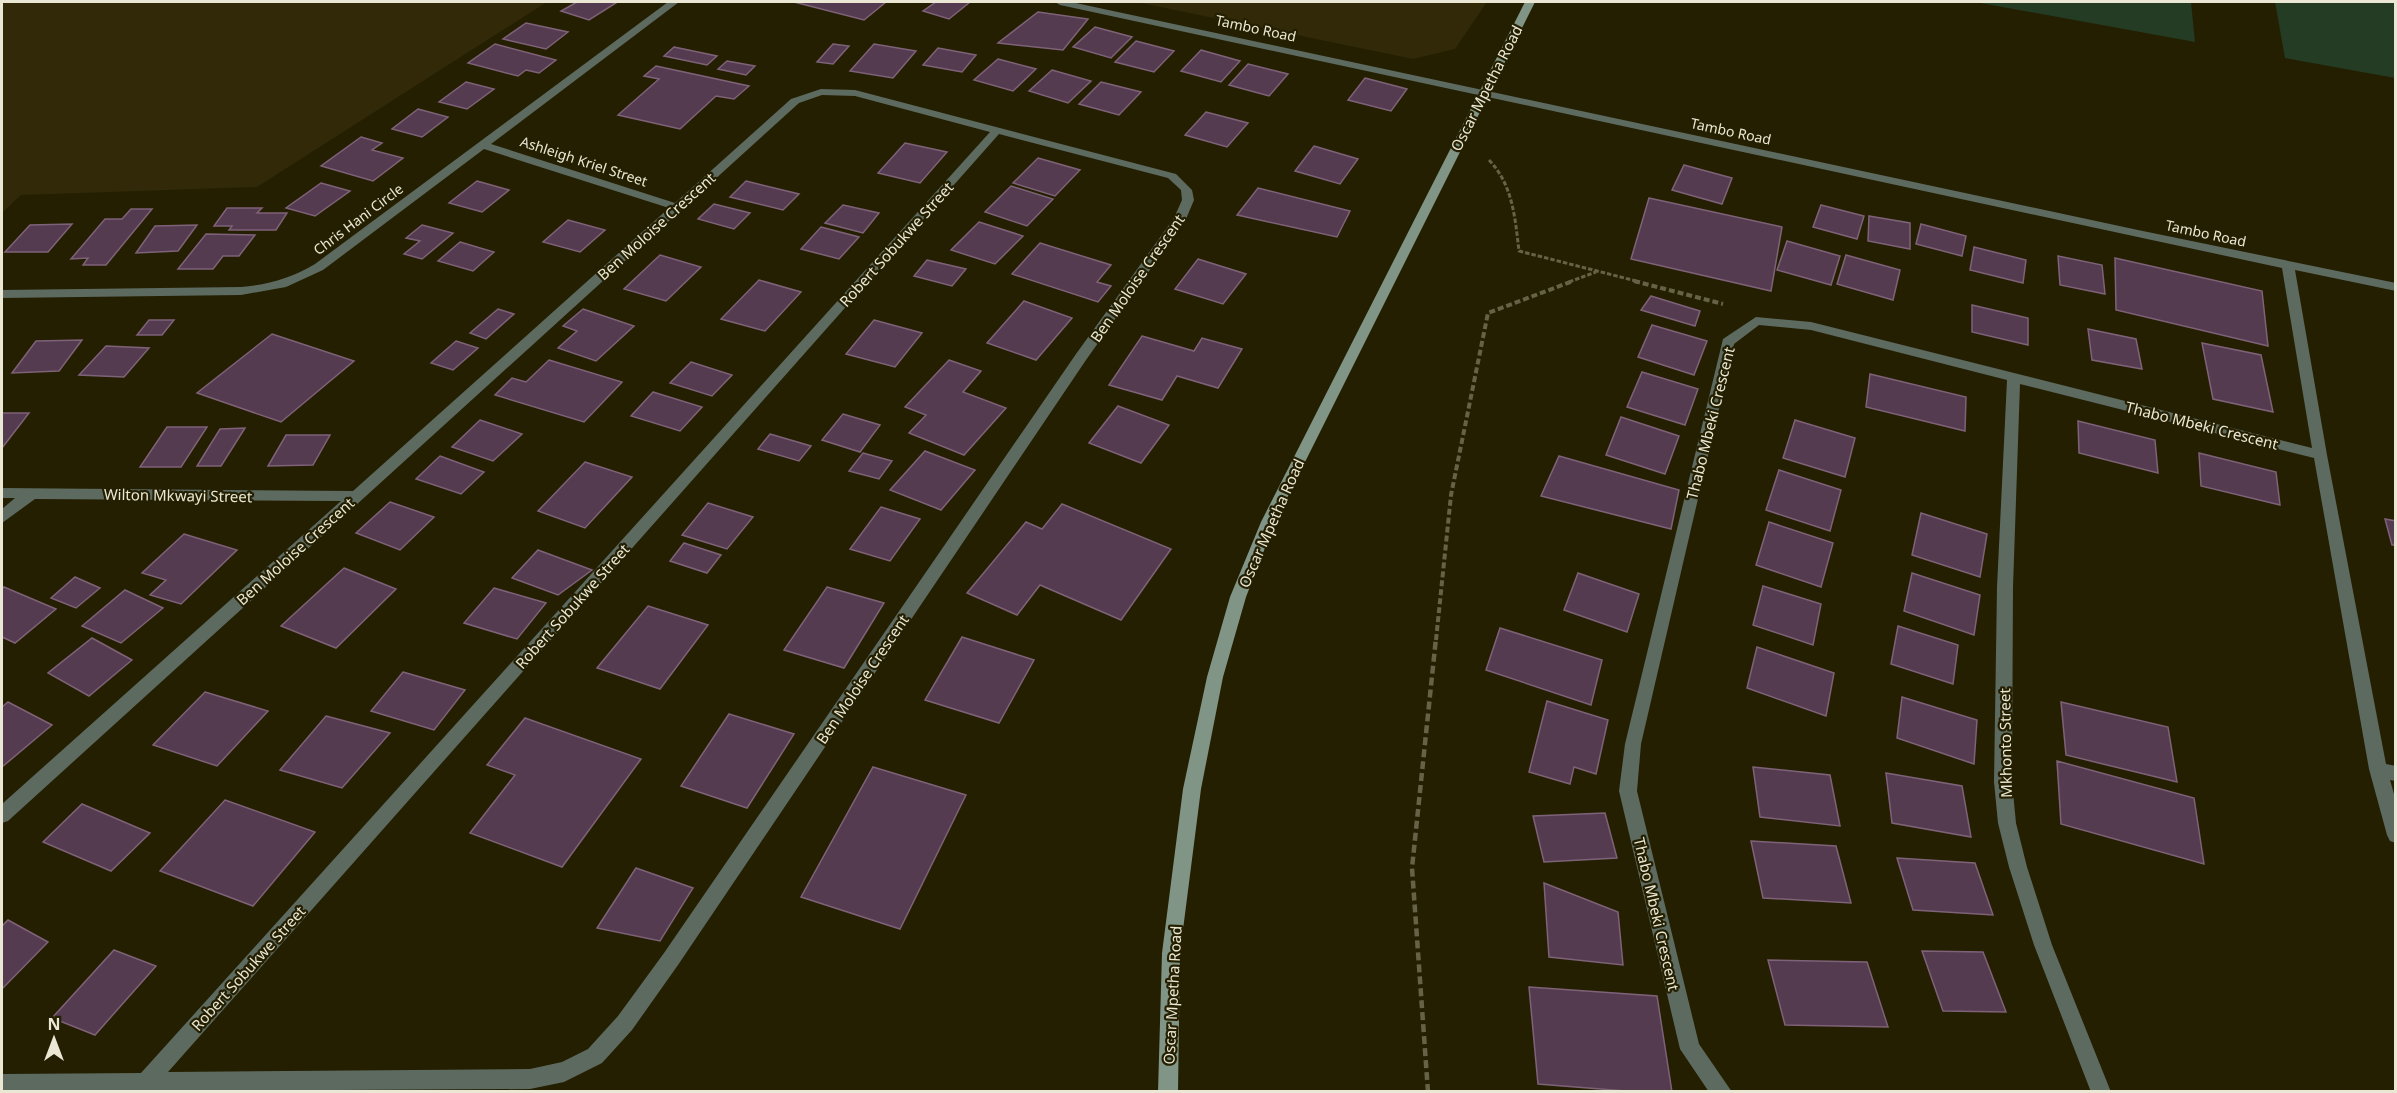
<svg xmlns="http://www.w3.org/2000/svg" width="2397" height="1093" viewBox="0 0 2397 1093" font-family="'Noto Sans',sans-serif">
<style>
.green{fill:#243c23}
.sand{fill:#312908}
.building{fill:#553b50;stroke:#7e6278;stroke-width:1.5}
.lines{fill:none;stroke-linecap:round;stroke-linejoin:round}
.path-far2{stroke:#666247;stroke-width:3;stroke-dasharray:4.5 2;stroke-linecap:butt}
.path-far1{stroke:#666247;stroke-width:4;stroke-dasharray:6 3;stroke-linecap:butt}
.path{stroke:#666247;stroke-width:4.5;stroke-dasharray:8 4;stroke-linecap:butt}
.street{fill:#5d6a60;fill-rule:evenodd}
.secondary{fill:#809586;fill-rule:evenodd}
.labels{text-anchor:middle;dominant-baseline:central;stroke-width:4.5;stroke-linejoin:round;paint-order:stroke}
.far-street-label{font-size:14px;fill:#eae8d5;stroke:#241f00}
.street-label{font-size:15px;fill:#eae8d5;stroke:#241f00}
</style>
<rect width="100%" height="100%" fill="#241f00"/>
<g class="green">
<path d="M1975,2H2191L2195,42Z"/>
<path d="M2275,2H2395V78L2285,58Z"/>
</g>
<g class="sand">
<path d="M2,2H547L257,187L21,195L2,213Z"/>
<path d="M1136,2H1487L1455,49L1413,59Z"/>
</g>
<g class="building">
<path d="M577,2H610L616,3L589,20L561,11Z"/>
<path d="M794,2H886L864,20Z"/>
<path d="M936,2H970L949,19L923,11Z"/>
<path d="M1038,12L1088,19L1063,50L998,43Z"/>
<path d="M526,23L568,32L546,49L503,39Z"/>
<path d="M1095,27L1132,37L1111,58L1073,47Z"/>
<path d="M1136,41L1174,51L1154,72L1115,62Z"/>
<path d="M495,44L556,60L539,73L526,70L518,76L468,63Z"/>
<path d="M833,44L849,46L833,64L817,62Z"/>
<path d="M874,44L916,51L893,78L850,71Z"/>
<path d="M674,47L717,56L707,65L664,56Z"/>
<path d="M938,48L976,55L962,72L923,65Z"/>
<path d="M1201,50L1240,61L1221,82L1181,71Z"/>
<path d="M998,59L1036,69L1013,91L974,80Z"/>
<path d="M727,61L755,66L746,75L718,69Z"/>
<path d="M1248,64L1288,74L1269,96L1229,85Z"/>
<path d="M656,66L749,86L734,99L716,96L680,129L618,115L659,79L644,76Z"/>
<path d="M1052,70L1091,81L1068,103L1029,91Z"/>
<path d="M1365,78L1407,89L1391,111L1348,100Z"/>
<path d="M466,82L494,89L467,109L439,102Z"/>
<path d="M1101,82L1141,92L1119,115L1079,104Z"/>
<path d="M418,109L448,117L422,137L392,129Z"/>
<path d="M1206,112L1248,123L1227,147L1185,135Z"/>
<path d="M361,137L382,143L372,150L403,158L373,181L321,166Z"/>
<path d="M905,143L947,152L920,183L878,173Z"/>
<path d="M1314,146L1358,159L1340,184L1295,171Z"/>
<path d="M1038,158L1080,170L1055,196L1013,183Z"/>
<path d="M1684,165L1732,178L1722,204L1672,190Z"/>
<path d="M477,181L509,190L482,212L449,203Z"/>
<path d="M746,181L799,194L783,210L730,197Z"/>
<path d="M321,183L350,191L315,216L286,208Z"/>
<path d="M1011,186L1053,199L1027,226L985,212Z"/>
<path d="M1258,188L1350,211L1337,237L1237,215Z"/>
<path d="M1649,198L1782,227L1771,291L1631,259Z"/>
<path d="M714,204L750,213L734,229L698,219Z"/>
<path d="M843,205L879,213L863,233L825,223Z"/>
<path d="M1821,205L1864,216L1857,239L1813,227Z"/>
<path d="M227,208H262L257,213H287L276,230H229L232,226H214Z"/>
<path d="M131,209H152L106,265H83L88,258L71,259L105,219H122Z"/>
<path d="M1869,216L1910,223V249L1868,241Z"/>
<path d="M568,220L605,230L580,252L543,242Z"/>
<path d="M979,222L1023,236L995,264L951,250Z"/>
<path d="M72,224L48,252H5L30,225Z"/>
<path d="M1921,224L1966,236L1962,256L1916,244Z"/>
<path d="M197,225L178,251L136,253L155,226Z"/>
<path d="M422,225L453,233L422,259L404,254L420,241L406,238Z"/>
<path d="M821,227L859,237L839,259L801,249Z"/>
<path d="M206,234L255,235L239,256H223L213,269H178Z"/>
<path d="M1787,241L1840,256L1831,285L1777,270Z"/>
<path d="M460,242L494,252L473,271L438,261Z"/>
<path d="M1040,243L1111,265L1097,282L1111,286L1098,302L1012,274Z"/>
<path d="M1974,247L2026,260L2023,283L1970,270Z"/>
<path d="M660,255L701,267L666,301L624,289Z"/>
<path d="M1846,255L1900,270L1893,300L1837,284Z"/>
<path d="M2058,256L2102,265L2105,294L2060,285Z"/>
<path d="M2115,258L2262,291L2268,346L2116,310Z"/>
<path d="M1198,259L1246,274L1223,304L1175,289Z"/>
<path d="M927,260L966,269L952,286L914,276Z"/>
<path d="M759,280L801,292L765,331L721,319Z"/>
<path d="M1651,296L1700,311L1695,326L1641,310Z"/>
<path d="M1024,301L1072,318L1036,360L987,343Z"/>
<path d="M1972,305L2028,318V345L1972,332Z"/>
<path d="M498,309L514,314L486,339L470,333Z"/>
<path d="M583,309L634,326L596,361L558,348L577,331L563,326Z"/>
<path d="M149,320H174L162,335H137Z"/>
<path d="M874,320L922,333L895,367L846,354Z"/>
<path d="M1652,325L1707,341L1694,375L1638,357Z"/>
<path d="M2088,329L2136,339L2142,369L2092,360Z"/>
<path d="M272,334L354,361L281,422L197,393Z"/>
<path d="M1142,336L1194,351L1202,338L1242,349L1218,388L1177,376L1162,400L1109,385Z"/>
<path d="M82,340L59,371L12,373L36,341Z"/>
<path d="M456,341L478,348L453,370L431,363Z"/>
<path d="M2202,343L2261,355L2273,412L2213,399Z"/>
<path d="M106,346L149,348L124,377L79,375Z"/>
<path d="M549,360L622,382L584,422L495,395L512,378L526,382Z"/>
<path d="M949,360L981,371L963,392L1006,408L964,455L909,433L926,415L905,407Z"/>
<path d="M691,362L732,375L712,396L670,383Z"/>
<path d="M1642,372L1698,389L1685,425L1627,407Z"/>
<path d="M1870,374L1966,397L1965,431L1866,407Z"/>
<path d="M653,392L702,407L680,431L631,416Z"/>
<path d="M1118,406L1169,425L1141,463L1089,443Z"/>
<path d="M2,413H29L2,448Z"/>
<path d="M843,414L880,425L860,452L822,440Z"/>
<path d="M1621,417L1679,436L1665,474L1606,455Z"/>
<path d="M480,420L522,434L493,461L452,447Z"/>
<path d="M1795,420L1855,438L1845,477L1783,458Z"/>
<path d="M2078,421L2155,440L2158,473L2079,453Z"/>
<path d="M167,427H207L181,467H140Z"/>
<path d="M245,428L221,466H197L220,429Z"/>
<path d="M770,434L811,446L799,461L758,449Z"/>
<path d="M286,435H330L313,465L268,466Z"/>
<path d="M925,451L975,470L941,510L890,490Z"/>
<path d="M863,453L892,461L879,479L849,471Z"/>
<path d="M2199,453L2276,472L2280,505L2201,486Z"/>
<path d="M440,456L484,472L461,494L416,479Z"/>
<path d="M1559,456L1679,490L1671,529L1541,496Z"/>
<path d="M585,462L632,477L585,528L538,511Z"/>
<path d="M1779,470L1841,490L1830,531L1766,510Z"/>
<path d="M390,502L434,517L400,550L356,533Z"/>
<path d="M708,503L753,517L727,549L682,535Z"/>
<path d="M1062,504L1171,549L1121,620L1040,585L1017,615L967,593L1026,522L1042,529Z"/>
<path d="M881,507L920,519L890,561L850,549Z"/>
<path d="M1921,513L1987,534L1980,577L1912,555Z"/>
<path d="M2385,519L2396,521V545H2392Z"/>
<path d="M1769,522L1833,543L1821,587L1756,565Z"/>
<path d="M184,534L237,550L181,604L150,595L166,580L142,573Z"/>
<path d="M684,543L721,555L707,573L670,561Z"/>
<path d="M538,550L592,570L558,595L512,578Z"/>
<path d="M344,568L396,589L336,648L281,626Z"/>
<path d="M1578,573L1639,594L1627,632L1564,610Z"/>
<path d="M1912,573L1980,595L1974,635L1904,611Z"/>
<path d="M75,577L100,588L76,608L51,598Z"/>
<path d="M1763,586L1821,604L1813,645L1753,625Z"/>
<path d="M4,587L56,609L15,643L2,637V589Z"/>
<path d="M827,587L884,603L844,668L784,650Z"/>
<path d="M494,588L546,603L517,639L464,623Z"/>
<path d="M125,590L163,608L121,643L82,626Z"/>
<path d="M648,606L708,625L660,689L597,668Z"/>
<path d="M1898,626L1958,645L1953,684L1891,664Z"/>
<path d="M1500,628L1602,660L1591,705L1486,670Z"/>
<path d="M962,637L1034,660L999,723L925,700Z"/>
<path d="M92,638L132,660L89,696L48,673Z"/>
<path d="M1757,647L1834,673L1826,716L1747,688Z"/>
<path d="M403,672L465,690L434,730L371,711Z"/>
<path d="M205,692L268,711L217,766L153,745Z"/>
<path d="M1902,697L1977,720L1974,764L1897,738Z"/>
<path d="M1547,701L1608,720L1596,774L1574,767L1570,784L1529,772Z"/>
<path d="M8,702L52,725L2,767V707Z"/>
<path d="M2061,702L2168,727L2177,782L2066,755Z"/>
<path d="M729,714L794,734L747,808L681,786Z"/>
<path d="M326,716L390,733L342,788L280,770Z"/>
<path d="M525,718L641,759L562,867L470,833L515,775L487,765Z"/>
<path d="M2057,761L2194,798L2204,864L2061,824Z"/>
<path d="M873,767L966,795L900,929L801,897Z"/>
<path d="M1753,767L1830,775L1840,826L1760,817Z"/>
<path d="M1886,773L1962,786L1971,837L1892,823Z"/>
<path d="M225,800L315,832L253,906L160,871Z"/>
<path d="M82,804L150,833L111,871L43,842Z"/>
<path d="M1605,813L1617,858L1544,862L1533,816Z"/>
<path d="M1751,841L1836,846L1851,903L1763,898Z"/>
<path d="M1897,858L1975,863L1993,915L1913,910Z"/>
<path d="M636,868L693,888L660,941L597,928Z"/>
<path d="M1544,883L1618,912L1623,965L1549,957Z"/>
<path d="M8,920L48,942L2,989V926Z"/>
<path d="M114,950L156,966L95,1035L52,1018Z"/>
<path d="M1922,951L1983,952L2006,1012L1943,1011Z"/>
<path d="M1768,960L1867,962L1888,1027L1785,1025Z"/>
<path d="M1529,987L1657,996L1672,1092H1638L1538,1084Z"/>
</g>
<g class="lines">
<g class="path-far2">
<path d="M1489,160C1513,185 1515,218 1519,251L1640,282"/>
<path d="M1569,282L1596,272"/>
</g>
<g class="path-far1">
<path d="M1634,281L1723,304"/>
<path d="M1436,640L1451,495L1488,313L1573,281"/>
</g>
<path class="path" d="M1428,1092L1412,868L1436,638"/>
<g class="street">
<path d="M668,2H679L491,144L675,203L791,99L821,89L855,90L1176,174L1192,190L1194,200L1186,219L1086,360L678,965L632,1030L602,1063L564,1082L530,1089L2,1092V1074L141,1073L990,132L855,96L822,95L799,103L8,821L2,823V804L341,501L35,499L2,523V509L15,498H2V488L353,491L669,208L484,149L323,270L286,287L241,295L2,298V290L241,287C268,285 291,278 315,264ZM999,134L1168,178L1181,190L1182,200L1174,218L1076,354L664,953L618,1016L588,1049L562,1062L530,1069L168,1072Z"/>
<path d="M1055,2H1071L2138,230L2396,283V291L2295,270L2327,455L2386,764L2396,766V781L2390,780L2396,801V843L2390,841L2387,835L2369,769L2314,458L2020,384L2013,587L2012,782L2016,823L2027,867L2052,945L2111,1092H2091L2034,945L2009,867L1998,823L1994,782L1997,587L2007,380L1811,330L1759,325L1734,344L1641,744L1637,791L1699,1044L1732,1092H1709L1680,1049L1619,791L1625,744L1723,339L1756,317L1811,322L2312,448L2282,268L1060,5Z"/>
</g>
<path class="secondary" d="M1525,2H1535L1275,522L1246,597L1223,677L1201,789L1180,953L1178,1092H1158L1162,953L1183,789L1207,677L1230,597L1261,522Z"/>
</g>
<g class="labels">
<g class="far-street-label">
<text transform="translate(1256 28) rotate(12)">Tambo Road</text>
<text transform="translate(1731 131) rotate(12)">Tambo Road</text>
<text transform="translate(584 161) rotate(18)">Ashleigh Kriel Street</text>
<text transform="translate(358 219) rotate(-37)">Chris Hani Circle</text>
<text transform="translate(2206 233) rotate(12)">Tambo Road</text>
</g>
<g class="street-label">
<text transform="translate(1486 88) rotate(-63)">Oscar Mpetha Road</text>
<text transform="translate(656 226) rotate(-42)">Ben Moloise Crescent</text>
<text transform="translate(896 244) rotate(-48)">Robert Sobukwe Street</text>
<text transform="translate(1137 278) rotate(-55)">Ben Moloise Crescent</text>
<text transform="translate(1710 423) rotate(-76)">Thabo Mbeki Crescent</text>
<text transform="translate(2202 425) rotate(14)">Thabo Mbeki Crescent</text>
<text transform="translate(178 495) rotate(1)">Wilton Mkwayi Street</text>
<text transform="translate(1271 523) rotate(-66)">Oscar Mpetha Road</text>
<text transform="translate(295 551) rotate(-42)">Ben Moloise Crescent</text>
<text transform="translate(572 606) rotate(-48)">Robert Sobukwe Street</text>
<text transform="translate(862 679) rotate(-56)">Ben Moloise Crescent</text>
<text transform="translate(2005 743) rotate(-91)">Mkhonto Street</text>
<text transform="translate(1657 914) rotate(77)">Thabo Mbeki Crescent</text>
<text transform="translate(248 968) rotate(-48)">Robert Sobukwe Street</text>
<text transform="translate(1172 995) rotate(-87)">Oscar Mpetha Road</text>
</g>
</g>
<rect width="2397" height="1093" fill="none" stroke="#eae8d5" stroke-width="6"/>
<g transform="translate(54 1039)" stroke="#241f00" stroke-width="4.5" paint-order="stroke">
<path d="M0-4.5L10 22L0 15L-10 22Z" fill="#eae8d5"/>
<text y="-9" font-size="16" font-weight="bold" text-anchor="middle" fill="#eae8d5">N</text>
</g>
</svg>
